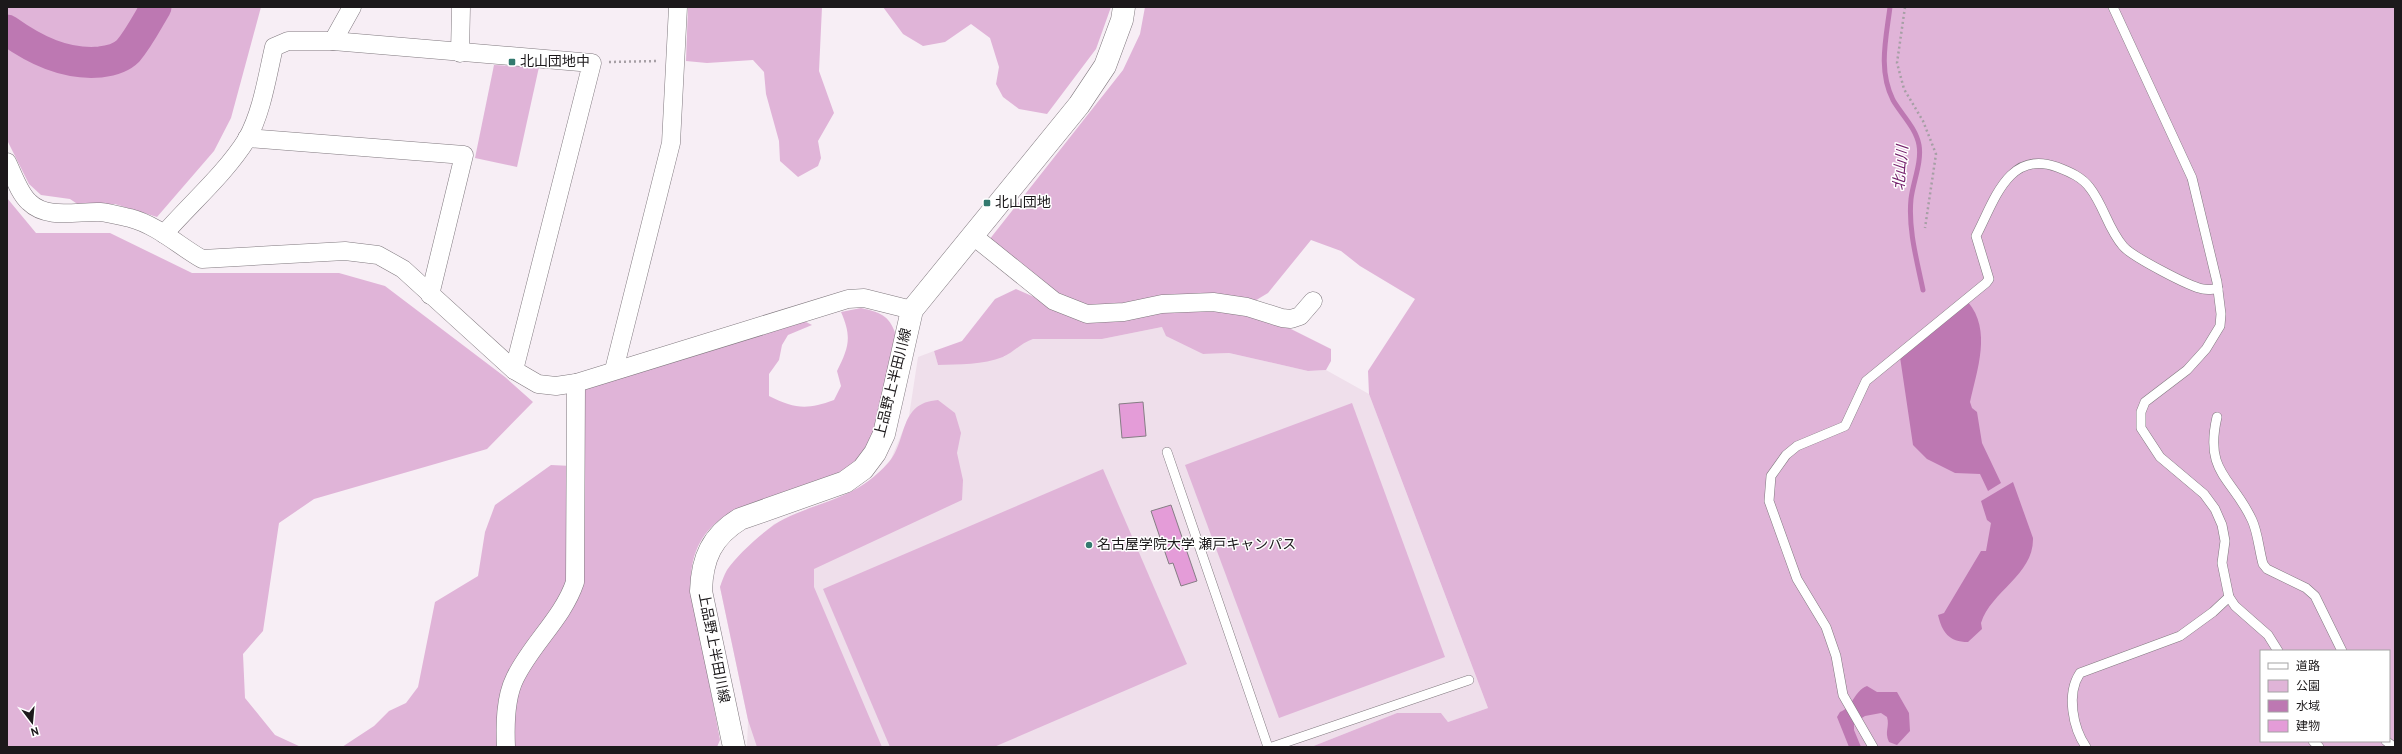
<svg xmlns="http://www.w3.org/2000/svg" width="2402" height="754" viewBox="0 0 2402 754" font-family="Overpass,'Noto Sans JP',sans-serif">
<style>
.built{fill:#efdfeb}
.green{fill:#e0b4d8;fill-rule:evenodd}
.water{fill:#bd78b2}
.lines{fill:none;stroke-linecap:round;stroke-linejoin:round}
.stream{stroke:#bd78b2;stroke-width:5}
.river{stroke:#bd78b2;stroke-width:31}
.building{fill:#e49cd8;stroke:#857d84}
.service-casing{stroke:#80797f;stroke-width:10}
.minor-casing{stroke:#80797f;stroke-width:19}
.tertiary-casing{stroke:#80797f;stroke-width:23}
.path{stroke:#a69fa5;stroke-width:2.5;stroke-dasharray:2 3;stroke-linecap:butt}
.service{stroke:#fff;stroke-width:9}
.minor{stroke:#fff;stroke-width:18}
.tertiary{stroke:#fff;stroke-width:22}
.poi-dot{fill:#33796f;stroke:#fff;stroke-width:1.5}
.labels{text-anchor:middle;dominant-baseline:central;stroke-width:3;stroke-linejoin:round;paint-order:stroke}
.poi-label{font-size:14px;fill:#1c191b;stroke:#fff;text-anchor:start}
.street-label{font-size:14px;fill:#1c191b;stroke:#fff}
.water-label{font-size:15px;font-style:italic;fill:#74216b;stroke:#fff}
</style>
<rect width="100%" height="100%" fill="#f7eef5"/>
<path class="built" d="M1162,327L1203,354L1229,353L1308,371L1326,370L1369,394L1488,708L1448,722L1441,713H1397L1311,747H747L748,720L720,587L727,571L741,554L774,524L848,495L874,479L891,459L909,416L918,357L934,351L938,365L1004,357L1023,342L1033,339H1102Z"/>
<g class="green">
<path d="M7,7H261L231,118L214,151L157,217L115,204L79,205L70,199L41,195L29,184L7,140Z"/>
<path d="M688,7H822L819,71L834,113L818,141L821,158L818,166L798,177L780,161L779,141L766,94L764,72L753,60L707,63L686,61Z"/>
<path d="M883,7H1111L1096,49L1047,114L1019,109L1003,97L996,84L999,67L990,38L971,24L945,42L923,46L903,34Z"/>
<path d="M1145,7H2395V747H1311L1397,713H1441L1448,722L1488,708L1369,394L1368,371L1415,299L1360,266L1341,251L1311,240L1268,293L1253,302L1092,307L1060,297L989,240L1123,70L1140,34ZM2261,651H2389V741H2261Z"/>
<path d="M494,65L539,67L517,167L475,158Z"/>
<path d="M7,198L36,233H110L192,273H339L385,286L505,377L533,402L487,449L314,499L279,523L263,631L243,654L245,698L275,735L301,747H7Z"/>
<path d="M1016,289L1041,300L1063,313L1175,309L1241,312L1285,326L1331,349V361L1326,370L1308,371L1229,353L1203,354L1166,336L1162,327L1102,339H1033C1021,343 1014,352 1003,357C983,365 959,364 938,365L934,351L962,341L995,299Z"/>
<path d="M861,308C883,313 890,316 897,338C888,374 883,424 862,453C822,507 713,481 693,561C687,588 696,616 701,642C708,675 714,708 720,740L717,747H511V726L522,676L571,605L584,387L804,321L812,325L788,335L782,345L779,360L769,374V396C795,409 807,410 834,400L841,386L837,371C849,347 852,337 841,312Z"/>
<path d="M938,400L955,413L961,433L957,453L963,480L962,500L814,569V587L882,747H757L748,720L720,587C722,581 724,575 727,570C738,554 766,528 784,519C825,499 856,499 889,462C908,440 898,403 938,400Z"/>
<path d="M1352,403L1445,657L1279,718L1185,465Z"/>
<path d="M551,465L572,466L571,579L521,656L501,747H342L374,726L389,711L406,703L418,687L435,602L478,576L485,532L495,505Z"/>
<path d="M1103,469L1187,664L994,747H890L823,589Z"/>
</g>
<g class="water">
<path d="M1968,302C1992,330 1977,370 1970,402L1972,408L1977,412L1982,443L2001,483L1988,491L1980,474L1955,473L1927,459L1913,445L1900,357Z"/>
<path d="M2013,482L2033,538C2034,575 1991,591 1981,623L1982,629L1968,642C1949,642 1942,632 1938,615L1944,613L1981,551H1986L1991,523L1987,520L1981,501Z"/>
<path d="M1867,686L1877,692H1897L1909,713L1910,731L1897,745L1889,742C1884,731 1890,727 1887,717L1881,713L1865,716L1854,723V730L1861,747H1849L1837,717L1840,712C1853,707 1854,691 1867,686Z"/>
</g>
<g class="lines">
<path class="stream" d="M1890,7C1886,39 1878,70 1893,100C1901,114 1916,128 1919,145C1922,162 1913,182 1911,199C1908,229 1917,261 1923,290"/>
<path class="river" d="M7,30C35,50 65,65 100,62C109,61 121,58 128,51C139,38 147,22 156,7"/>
</g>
<g class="building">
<path d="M1143,402L1146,436L1122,438L1119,404Z"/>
<path d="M1171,505L1197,581L1181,586L1173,563L1169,564L1151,511Z"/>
</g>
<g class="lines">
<defs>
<g id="service">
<path d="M2113,7L2192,178L2217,282L2221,314L2220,326L2206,349L2187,370L2145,402L2141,412V428L2160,457L2204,494L2215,509L2222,525L2225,541L2222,563L2229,597L2235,606L2268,635L2278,651"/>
<path d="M2217,417C2204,473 2232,477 2252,520C2258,533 2259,550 2263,564L2267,569L2306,588L2315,596L2342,651"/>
<path d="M1167,452L1268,747"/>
<path d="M2313,741L2319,747"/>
<path d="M2386,741L2394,747"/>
<path d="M1272,747L1469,680"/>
<path d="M1873,747L1843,695L1836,656L1826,627L1797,579L1769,501L1771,476L1786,455L1797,446L1845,426L1866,381L1986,283L1989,279L1976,236C1994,202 2008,149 2057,167C2070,172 2082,177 2090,188C2104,206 2108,229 2123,246C2131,256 2190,287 2203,289C2208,290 2213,289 2218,289"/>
<path d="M2086,747C2073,728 2066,694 2080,673L2180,636L2213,612L2229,597"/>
</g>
<g id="minor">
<path d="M333,41L352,7"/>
<path d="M460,53L461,7"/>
<path d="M247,138L464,155L430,295"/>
<path d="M7,162C13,174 19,193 29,202C47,220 78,211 100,212C110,213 121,216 130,218C157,225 179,246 202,259L345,251L378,255L403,269L514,370L538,384L556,386L576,383L848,299L864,298L912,310"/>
<path d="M164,234C191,203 225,174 247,139C262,112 267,77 274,47L288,41H333L592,63L514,370"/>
<path d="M972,235L1054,301L1087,314L1124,312L1162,304L1213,302L1247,307L1282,318L1291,319L1300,316L1313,301"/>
<path d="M614,370L671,143L678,7"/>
<path d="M506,747C505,725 505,698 515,678C532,643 563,618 575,582L576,383"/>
</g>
<path id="tertiary" d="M734,747L701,591C702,558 712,536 740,519L845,482L863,469L875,453L884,434L912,310L1079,105L1105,66L1122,20L1124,7"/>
</defs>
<use href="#service" class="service-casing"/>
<use href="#minor" class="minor-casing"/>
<use href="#tertiary" class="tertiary-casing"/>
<g class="path">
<path d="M1905,7L1897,63L1904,89L1923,121L1936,154L1925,228"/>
<path d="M609,62L658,61"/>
</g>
<use href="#service" class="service"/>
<use href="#minor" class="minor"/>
<use href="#tertiary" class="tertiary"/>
</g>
<g class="poi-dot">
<rect x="508" y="58" width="8" height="8" rx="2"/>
<rect x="983" y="199" width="8" height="8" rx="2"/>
<circle cx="1089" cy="545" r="4"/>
</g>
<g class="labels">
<g class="poi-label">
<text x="520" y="62">北山団地中</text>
<text x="995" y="203">北山団地</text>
<text x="1097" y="545">名古屋学院大学 瀬戸キャンパス</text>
</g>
<g class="street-label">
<text transform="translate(894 383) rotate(-76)">上品野上半田川線</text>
<text transform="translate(713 648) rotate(79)">上品野上半田川線</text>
</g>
<g class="water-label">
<text transform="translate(1902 168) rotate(-85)">北山川</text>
</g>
</g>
<rect width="2402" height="754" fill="none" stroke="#1c191b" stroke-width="16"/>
<rect x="2260" y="650" width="130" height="92" fill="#ffffff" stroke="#a4a3a4"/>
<rect x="2268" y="663" width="20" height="6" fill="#ffffff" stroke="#a4a3a4"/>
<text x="2296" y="670" font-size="12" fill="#1c191b">道路</text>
<rect x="2268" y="680" width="20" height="12" fill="#e0b4d8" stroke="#a4a3a4"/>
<text x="2296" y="690" font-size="12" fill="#1c191b">公園</text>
<rect x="2268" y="700" width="20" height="12" fill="#bd78b2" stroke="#a4a3a4"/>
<text x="2296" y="710" font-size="12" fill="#1c191b">水域</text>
<rect x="2268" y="720" width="20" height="12" fill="#e49cd8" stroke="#a4a3a4"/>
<text x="2296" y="730" font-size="12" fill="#1c191b">建物</text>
<g transform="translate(32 722) rotate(164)" stroke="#ffffff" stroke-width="3" paint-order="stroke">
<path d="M0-3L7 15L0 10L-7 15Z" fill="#1c191b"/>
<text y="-6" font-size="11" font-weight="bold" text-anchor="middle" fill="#1c191b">N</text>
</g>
</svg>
